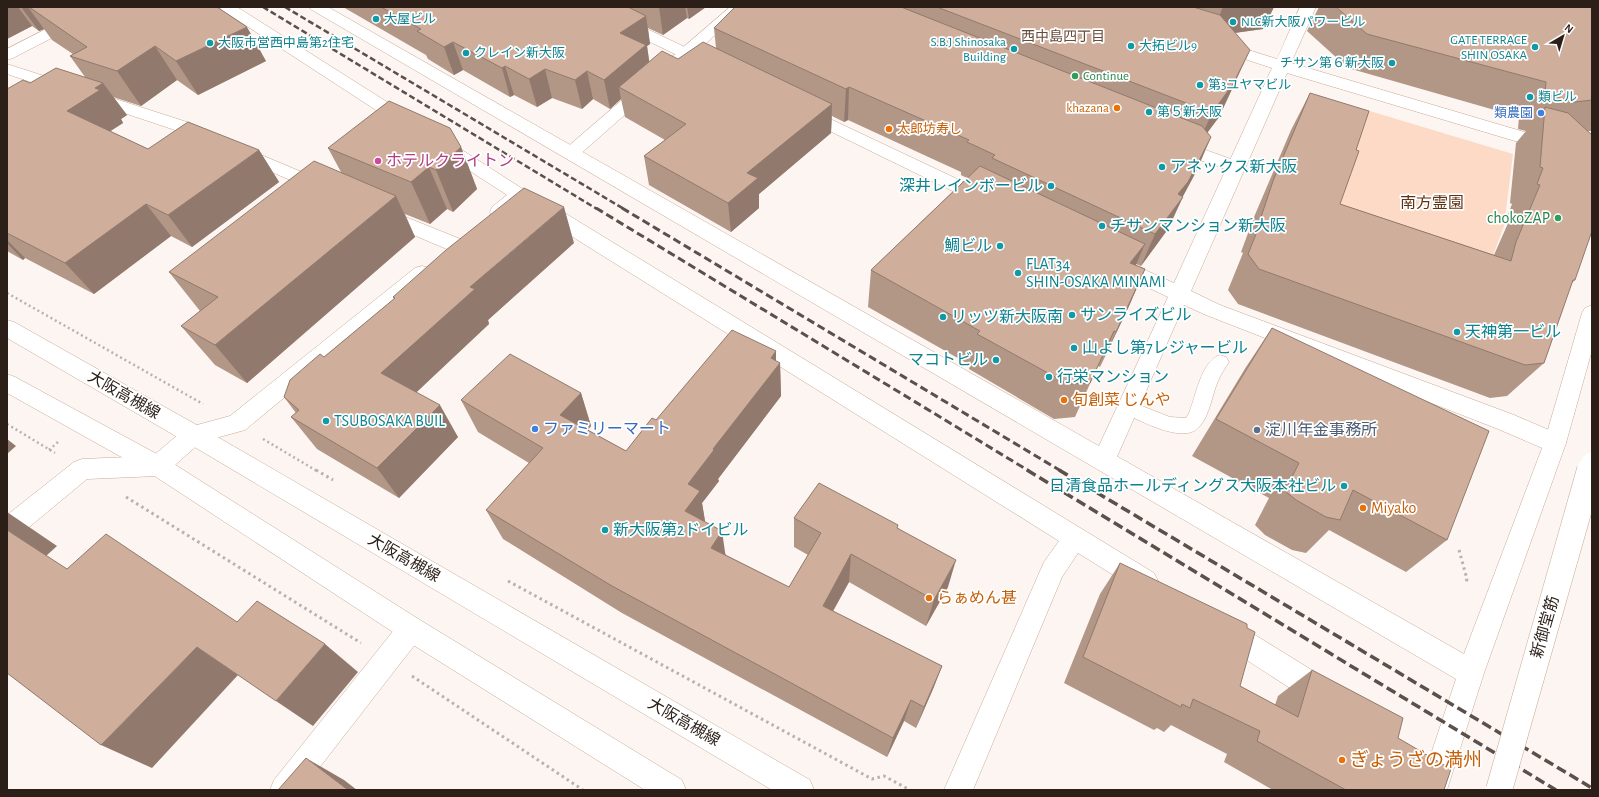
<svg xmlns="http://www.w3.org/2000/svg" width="1599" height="797" viewBox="0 0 1599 797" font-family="'Alegreya Sans','Noto Sans JP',sans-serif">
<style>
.green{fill:#fddac5}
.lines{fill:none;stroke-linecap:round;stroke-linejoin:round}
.service-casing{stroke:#caaa97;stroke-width:1}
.minor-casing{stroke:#caaa97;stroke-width:1}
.tertiary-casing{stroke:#caaa97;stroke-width:1}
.primary-casing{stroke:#caaa97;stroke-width:1}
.path-far1{stroke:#b9b1ac;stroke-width:2.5;stroke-dasharray:2 3;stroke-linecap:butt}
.path{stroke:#b9b1ac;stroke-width:3;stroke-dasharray:2.5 3.5;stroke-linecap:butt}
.service{fill:#fff;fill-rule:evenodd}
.minor{fill:#fff;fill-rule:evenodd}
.tertiary{fill:#fff;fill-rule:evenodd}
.primary{fill:#fff;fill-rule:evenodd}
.rail-far2{stroke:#5b504a;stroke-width:2.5;stroke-dasharray:6 3;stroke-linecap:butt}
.rail-far1{stroke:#5b504a;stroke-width:3;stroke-dasharray:8 4;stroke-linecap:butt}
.rail{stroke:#5b504a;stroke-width:3.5;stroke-dasharray:10 4.5;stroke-linecap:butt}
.trunk-bridge-far1-casing{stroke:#caaa97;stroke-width:22;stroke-linecap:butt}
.trunk-bridge-casing{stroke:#caaa97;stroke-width:27;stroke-linecap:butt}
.trunk-bridge-far1{stroke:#fff;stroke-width:21}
.trunk-bridge{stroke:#fff;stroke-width:26}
.wall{fill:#b29686}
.shaded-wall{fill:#917a6d}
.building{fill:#cfaf9c;stroke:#917a6d}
.culture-dot{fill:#0f9aa8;stroke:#fff;stroke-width:1.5}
.leisure-dot{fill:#2e9e5b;stroke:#fff;stroke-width:1.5}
.food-dot{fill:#e8710a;stroke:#fff;stroke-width:1.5}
.shop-dot{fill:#3f7fe0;stroke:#fff;stroke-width:1.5}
.hotel-dot{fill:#d1479c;stroke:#fff;stroke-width:1.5}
.service-dot{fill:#5c6f8a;stroke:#fff;stroke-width:1.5}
.labels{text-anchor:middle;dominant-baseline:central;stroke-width:3.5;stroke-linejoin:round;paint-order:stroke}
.far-culture-label{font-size:13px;fill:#0d838f;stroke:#fff;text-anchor:start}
.far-leisure-label{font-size:13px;fill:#27864d;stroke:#fff;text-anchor:start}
.far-food-label{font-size:13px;fill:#c56008;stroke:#fff;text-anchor:end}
.far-shop-label{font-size:13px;fill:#366cbe;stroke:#fff;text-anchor:end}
.far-neighbourhood-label{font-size:14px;fill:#674b3b;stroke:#fff}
.hotel-label{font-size:16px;fill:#b23c85;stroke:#fff;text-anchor:start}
.culture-label{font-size:16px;fill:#0d838f;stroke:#fff;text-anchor:start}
.park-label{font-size:16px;fill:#613314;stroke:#fff}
.leisure-label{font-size:16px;fill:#27864d;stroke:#fff;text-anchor:end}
.street-label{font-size:16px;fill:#2b1f18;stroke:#fff}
.food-label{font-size:16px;fill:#c56008;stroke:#fff;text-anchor:start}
.shop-label{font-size:16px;fill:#366cbe;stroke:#fff;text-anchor:start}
.service-label{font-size:16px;fill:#4e5e75;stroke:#fff;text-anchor:start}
.near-food-label{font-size:19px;fill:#c56008;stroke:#fff;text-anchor:start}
</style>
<rect width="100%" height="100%" fill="#fcf5f1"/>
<path class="green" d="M1363,109L1513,154L1504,226L1479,293L1320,239Z"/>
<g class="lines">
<defs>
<path id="service" d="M1220,355L1226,357L1229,362C1225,368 1221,374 1218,381C1212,395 1210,414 1200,426C1185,446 1140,420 1123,413L1120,408L1123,403L1129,401L1170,417L1186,418L1189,413C1196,396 1201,361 1220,355Z"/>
<g id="minor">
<path d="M219,7H237L414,119L417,123L414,127L408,128L402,127L222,10Z"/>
<path d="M309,7H328L1464,654L1544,443L1582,313L1585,308L1592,305V350L1566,443L1484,673L1447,790H1419L1456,679L312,10Z"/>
<path d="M581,7H601L691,50L693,53L691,56L685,58L679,56L584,10Z"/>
<path d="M7,64L190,123L214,134L217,138L214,142C202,145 189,136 178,131L7,74Z"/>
<path d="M442,139L448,141L526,191L529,195C525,202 507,219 499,218C497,218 495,217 492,217L490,212L492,207L507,195L436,149L433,145L436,141Z"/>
<path d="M1175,139L1242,163L1245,167L1242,171L1236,173L1169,149L1166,145L1169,141Z"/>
<path d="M240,146L328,183L331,187L328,191L322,193L316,191L234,156L231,152L234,148Z"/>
<path d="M543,203L550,204L1154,573L1158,581L1154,589L1145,593L1136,589L1078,553L1062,577L973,790H944L1044,562L1059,541L536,214L534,209L536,204Z"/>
<path d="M383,208L463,240L466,245L463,250L456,252L449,250L376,219L374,214L376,209Z"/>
<path d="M422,266L429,268L432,273L429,278L245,430L201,442L166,473L158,476L87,479L16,538L7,541V515L74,462L82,459L153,456L186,428L230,416L415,268Z"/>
<path d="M411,616L420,620L424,629L420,638L302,790H270L274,780L402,620Z"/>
<path d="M1225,618L1234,622L1336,685L1340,695L1336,705L1326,709L1316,705L1216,640L1212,631L1216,622Z"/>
</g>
<g id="tertiary">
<path d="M89,7H109L106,10L13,58L7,60V49Z"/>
<path d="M730,7H747L577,157L571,159L565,157L562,153L565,149Z"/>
<path d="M1300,7H1316L1291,63L1592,152V164L1287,73L1191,291L1220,305L1514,415L1563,436L1566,443L1563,450L1555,453L1547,450L1498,429L1206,315L1184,305L1112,468L1104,471L1096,468L1092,461L1168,297L1109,269L1106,264L1109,259L1116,257L1174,283L1272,68L1214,49L1212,46L1214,43L1220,41L1277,59Z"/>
<path d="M805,107L991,195L993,199L991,203L984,205L977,203L799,116L797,112L799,108Z"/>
</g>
<g id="primary">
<path d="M7,320L14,322L202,428L810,780L814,790H772L186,442L7,338Z"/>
<path d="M7,374L15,377L166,459L420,620L682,780L686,790H645L402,638L150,473L7,393Z"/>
</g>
</defs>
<use href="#service" class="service-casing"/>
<use href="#minor" class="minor-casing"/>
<use href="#tertiary" class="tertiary-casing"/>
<use href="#primary" class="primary-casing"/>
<g class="path-far1">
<path d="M7,293L203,404"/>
<path d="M7,424L55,453"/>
<path d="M263,439L317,471"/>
<path d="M49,450L58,442"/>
</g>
<g class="path">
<path d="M316,470L333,480"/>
<path d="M126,497L361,643"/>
<path d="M1459,550L1467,579L1466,582"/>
<path d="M508,581L872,779L884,776L910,790"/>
<path d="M412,676L583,790"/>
</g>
<use href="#service" class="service"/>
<use href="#minor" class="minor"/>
<use href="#tertiary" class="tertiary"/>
<use href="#primary" class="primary"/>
<g class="rail-far2">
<path d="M263,7L597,209"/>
<path d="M285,7L624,209"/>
</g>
<g class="rail-far1">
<path d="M596,208L1029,471"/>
<path d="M622,208L1061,471"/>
</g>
<g class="rail">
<path d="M1027,470L1556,790"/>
<path d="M1059,470L1592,788"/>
</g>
<defs>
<path id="trunk-bridge-far1" d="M1590,471L1592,463"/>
<path id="trunk-bridge" d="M1499,790L1590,470"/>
</defs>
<use href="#trunk-bridge-far1" class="trunk-bridge-far1-casing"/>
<use href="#trunk-bridge" class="trunk-bridge-casing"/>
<use href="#trunk-bridge-far1" class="trunk-bridge-far1"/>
<use href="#trunk-bridge" class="trunk-bridge"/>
</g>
<g class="wall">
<path d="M7,7H217L266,61L198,95L177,80L141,106L113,97L127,115L121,119L123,123L110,131L148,149L259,150L279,182L192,247L171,236L94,294L25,258L23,260L7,251V89L30,83L85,77L70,56L73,54L52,40L44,29L39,31L32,26L7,39Z"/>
<path d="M343,7H706L689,19L687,18L663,35L648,28L650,44L647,46L649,62L678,59L716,48L714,28L735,7H1274L1263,29L1235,33V83L1219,117L1208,132L1197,170L1183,196L1168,229L1141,266L1136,264V265L1145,269L1129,306L1100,367L1098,366L1075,417L1054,419L969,369L970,365L868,307L871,270L967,178L961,175V172L848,120L844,122L832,116L831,133L759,194V208L731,232L649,185L644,156L665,140L625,117L621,99L610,109L593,99L582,109L552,98L537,107L514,95L510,97L463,70L454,75L428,59L426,55Z"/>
<path d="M1319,7H1592V131H1588L1575,280L1571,284L1544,363L1507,396L1490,398L1238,304L1228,290L1243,253L1241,252L1254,217L1291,130L1310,93L1340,204L1494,255L1509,221L1506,220L1512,204L1510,203L1516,143L1526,131L1518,129L1519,117L1348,68L1307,31Z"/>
<path d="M461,147L477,189L453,212L447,209L430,224L405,214L415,237L247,383L215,365L181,326L200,311L169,272L341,172L328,148Z"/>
<path d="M574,243L488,320L489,324L416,392L458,437L399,498L317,449L291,417L296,413L284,397L324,357L394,299L393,297Z"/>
<path d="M1272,328L1447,540L1406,572L1329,530L1306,553L1292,550L1265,535L1255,525L1269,498L1192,456L1246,367Z"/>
<path d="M776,351V361L780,363L781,396L718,479L719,481L702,503L705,521V522L726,555L789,587L808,555L794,547V518L898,528L948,587L926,626L849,582L833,611L942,666L933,689L916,728L904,721L887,757L622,613L503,539L486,510L529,463L478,432L461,400L581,393L591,426L588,430L626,451L656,420Z"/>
<path d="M1120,563L1240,686L1275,705L1278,696L1312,670L1398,738L1444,790H1273L1224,762L1227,754L1171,725L1164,732L1157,728L1154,730L1064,683L1100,594Z"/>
</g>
<g class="shaded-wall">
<path d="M7,7H18L32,26L7,39Z"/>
<path d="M21,7H28L44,29L39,31Z"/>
<path d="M659,7H685L687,18L663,35Z"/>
<path d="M687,7H706L689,19Z"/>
<path d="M1223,7H1274L1263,29L1211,36Z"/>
<path d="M646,16L650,44L647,46L651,73L619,87L621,99L610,109L604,80L620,33Z"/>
<path d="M247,27L266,61L198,95L176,61Z"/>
<path d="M453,42L463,70L454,75L444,47Z"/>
<path d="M155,46L177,80L141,106L117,71Z"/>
<path d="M1250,50L1219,117L1197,146L1212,113Z"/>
<path d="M505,66L514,95L510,97L502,68Z"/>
<path d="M545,69L552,98L537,107L529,79Z"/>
<path d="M587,71L593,99L582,109L575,80Z"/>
<path d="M103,83L127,115L121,119L123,123L92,143L67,111L95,88Z"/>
<path d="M849,87L848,120L844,122L846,89Z"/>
<path d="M832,104L831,133L759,194V208L731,232L728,203L747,173Z"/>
<path d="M1211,137L1197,170L1182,198L1183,197L1168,229L1141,266L1155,234Z"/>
<path d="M461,147L477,189L453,212L436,170Z"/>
<path d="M259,150L279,182L192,247L168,215Z"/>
<path d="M429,167L447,209L430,224L411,182Z"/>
<path d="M396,196L415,237L247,383L215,345Z"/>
<path d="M146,204L171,236L94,294L65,263Z"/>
<path d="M564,207L574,243L488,320L489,324L402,406L381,373L470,287Z"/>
<path d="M7,240L25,258L23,260L7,243Z"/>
<path d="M1145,244L1129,281L1130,263Z"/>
<path d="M1145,269L1129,306L1100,367L1116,332Z"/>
<path d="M776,351V367L780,363L781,396L718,479L719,481L702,503L705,521L691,540L685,511L688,484L713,449L771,358Z"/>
<path d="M581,393L591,426L572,447L560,415Z"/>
<path d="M440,405L458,437L399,498L377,468Z"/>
<path d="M7,439L16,446L7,454Z"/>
<path d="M7,512L57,546L46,556L7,530Z"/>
<path d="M722,531L726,559L711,548Z"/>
<path d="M851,554L849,582L822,631L823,606Z"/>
<path d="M956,560L948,587L926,626L934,600Z"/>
<path d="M325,644L358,672L313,726L276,701Z"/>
<path d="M197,647L238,675L152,768L101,745Z"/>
<path d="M942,666L933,689L916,728L924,707Z"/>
<path d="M911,700L904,721L887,757L893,738Z"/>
<path d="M306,758L344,780L357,790H348Z"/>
</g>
<g class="building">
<path d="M29,7H217L247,27L176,61L155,46L117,71L70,56L87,47Z"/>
<path d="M381,7H628L646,16L620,33L646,45L604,80L587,71L575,80L545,69L529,79L505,66L502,68L453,42L444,47L417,31L421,29Z"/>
<path d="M735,7H901L1202,126L1211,137L1188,182L1178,194L1183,197L1155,234L992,158L995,155L967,142L969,140L849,87L846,89L714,28Z"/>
<path d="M937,7H1193L1220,15L1250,50L1233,84L1212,113Z"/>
<path d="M1336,7H1592V100L1575,102L1545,94L1546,82L1367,34Z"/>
<path d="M703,42L832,104L747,173L758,178L728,203L644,156L686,124L619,87L662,51L678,59Z"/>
<path d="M56,68L103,83L95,88L100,90L67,111L148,149L188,122L259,150L168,215L146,204L65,263L7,233V89L23,80L30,83Z"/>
<path d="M1310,93L1369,111L1356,150L1359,151L1340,204L1511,261L1516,242L1540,185L1537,184L1543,168L1540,167L1545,107L1568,113L1592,135V231L1575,280H1573L1544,363L1525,365L1259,269L1248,254L1263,217H1261L1273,181Z"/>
<path d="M389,101L450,128L461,147L436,170L429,167L411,182L328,148Z"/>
<path d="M314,161L396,196L215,345L181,326L218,297L169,272Z"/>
<path d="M980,166L1145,244L1130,263L1145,269L1116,332L1114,331L1090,383L1068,384L977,334L980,331L871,270Z"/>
<path d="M524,188L564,207L470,287L475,289L381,373L440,405L377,468L291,417L299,410L284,397L290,380L320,354L324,357L395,298L393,297L446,250Z"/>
<path d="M1272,328L1489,431L1447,540L1353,490L1340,520L1326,517L1296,500L1285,491L1299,463L1216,419Z"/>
<path d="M732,330L776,351L771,358L780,363L713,449L714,450L688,484L700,491L685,511L722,531L711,548L789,587L821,533L794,518L819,483L898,525L897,528L956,560L934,600L851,554L823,606L942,666L924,707L911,700L893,738L612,586L486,510L543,448L461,400L510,354L581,393L560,415L626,451L652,418L656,420Z"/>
<path d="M7,530L67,569L106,534L237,622L257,601L325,644L276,701L197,647L101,745L7,673Z"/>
<path d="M1120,563L1247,624V628L1255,632L1240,686L1298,717L1312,670L1403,718L1398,738L1451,769L1444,790H1346L1257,741L1260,731L1193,699L1190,708L1182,704L1181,707L1083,657Z"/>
<path d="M306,758L348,790H278Z"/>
</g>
<g class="culture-dot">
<circle cx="376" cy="19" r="4"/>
<circle cx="1233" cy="22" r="4"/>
<circle cx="210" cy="43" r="4"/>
<circle cx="1131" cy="46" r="4"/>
<circle cx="1535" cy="47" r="4"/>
<circle cx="1014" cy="49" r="4"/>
<circle cx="466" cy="53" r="4"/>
<circle cx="1392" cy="63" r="4"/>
<circle cx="1200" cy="85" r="4"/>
<circle cx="1530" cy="97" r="4"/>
<circle cx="1149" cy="112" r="4"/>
<circle cx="1162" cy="167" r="4"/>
<circle cx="1051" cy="186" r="4"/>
<circle cx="1102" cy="226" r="4"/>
<circle cx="1000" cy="246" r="4"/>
<circle cx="1018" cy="273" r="4"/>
<circle cx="1072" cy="315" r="4"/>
<circle cx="943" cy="317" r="4"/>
<circle cx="1457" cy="332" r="4"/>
<circle cx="1074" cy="348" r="4"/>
<circle cx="996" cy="360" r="4"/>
<circle cx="1049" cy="377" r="4"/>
<circle cx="326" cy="421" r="4"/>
<circle cx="1344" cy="486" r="4"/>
<circle cx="605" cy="530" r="4"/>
</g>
<g class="leisure-dot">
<circle cx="1075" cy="76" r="4"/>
<circle cx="1558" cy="218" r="4"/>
</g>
<g class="food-dot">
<circle cx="1117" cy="108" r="4"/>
<circle cx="889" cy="129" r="4"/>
<circle cx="1064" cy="400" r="4"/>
<circle cx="1363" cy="508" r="4"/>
<circle cx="929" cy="598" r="4"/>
<circle cx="1342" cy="760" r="4"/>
</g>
<g class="shop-dot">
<circle cx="1541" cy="113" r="4"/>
<circle cx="535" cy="429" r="4"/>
</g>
<circle class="hotel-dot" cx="378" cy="161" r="4"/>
<circle class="service-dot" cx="1257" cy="430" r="4"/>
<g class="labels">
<g class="far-culture-label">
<text x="384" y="19">大屋ビル</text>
<text x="1241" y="22">NLC新大阪パワービル</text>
<text x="1527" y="40" text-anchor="end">GATE TERRACE<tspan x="1527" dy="15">SHIN OSAKA</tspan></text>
<text x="1006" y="42" text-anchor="end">S.B.J Shinosaka<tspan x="1006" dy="15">Building</tspan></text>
<text x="218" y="43">大阪市営西中島第2住宅</text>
<text x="1139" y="46">大拓ビル9</text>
<text x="474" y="53">クレイン新大阪</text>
<text x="1384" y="63" text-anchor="end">チサン第６新大阪</text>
<text x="1208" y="85">第3ユヤマビル</text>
<text x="1538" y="97">類ビル</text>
<text x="1157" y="112">第５新大阪</text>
</g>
<g class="far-leisure-label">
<text x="1083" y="76">Continue</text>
</g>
<g class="far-food-label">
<text x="1109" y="108">khazana</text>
<text x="897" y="129" text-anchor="start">太郎坊寿し</text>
</g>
<g class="far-shop-label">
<text x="1533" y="113">類農園</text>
</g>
<g class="far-neighbourhood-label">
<text x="1063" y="37">西中島四丁目</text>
</g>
<g class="hotel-label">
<text x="386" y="161">ホテルクライトン</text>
</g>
<g class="culture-label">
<text x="1170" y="167">アネックス新大阪</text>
<text x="1043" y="186" text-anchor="end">深井レインボービル</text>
<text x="1110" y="226">チサンマンション新大阪</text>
<text x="992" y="246" text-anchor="end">鯛ビル</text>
<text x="1026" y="264">FLAT34<tspan x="1026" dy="18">SHIN-OSAKA MINAMI</tspan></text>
<text x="1080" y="315">サンライズビル</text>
<text x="951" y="317">リッツ新大阪南</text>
<text x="1465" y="332">天神第一ビル</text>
<text x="1082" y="348">山よし第7レジャービル</text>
<text x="988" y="360" text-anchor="end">マコトビル</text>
<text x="1057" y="377">行栄マンション</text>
<text x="334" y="421">TSUBOSAKA BUIL</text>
<text x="1336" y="486" text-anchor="end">日清食品ホールディングス大阪本社ビル</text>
<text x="613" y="530">新大阪第2ドイビル</text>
</g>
<g class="park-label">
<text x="1432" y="203">南方霊園</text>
</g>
<g class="leisure-label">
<text x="1550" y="218">chokoZAP</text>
</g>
<g class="street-label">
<text transform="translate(124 395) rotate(30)">大阪高槻線</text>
<text transform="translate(404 558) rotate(30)">大阪高槻線</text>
<text transform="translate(1545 627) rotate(-74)">新御堂筋</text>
<text transform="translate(684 722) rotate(30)">大阪高槻線</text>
</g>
<g class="food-label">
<text x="1072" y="400">旬創菜 じんや</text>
<text x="1371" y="508">Miyako</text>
<text x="937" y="598">らぁめん甚</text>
</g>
<g class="shop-label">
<text x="543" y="429">ファミリーマート</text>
</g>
<g class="service-label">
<text x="1265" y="430">淀川年金事務所</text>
</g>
<g class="near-food-label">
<text x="1350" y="760">ぎょうざの満州</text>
</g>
</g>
<rect width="1599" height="797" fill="none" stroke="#2b1f18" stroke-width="16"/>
<g transform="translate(1563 36) rotate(38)" stroke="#ffffff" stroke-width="3" paint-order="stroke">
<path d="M0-3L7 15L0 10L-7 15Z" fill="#2b1f18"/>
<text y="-6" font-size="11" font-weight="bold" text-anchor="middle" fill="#2b1f18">N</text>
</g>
</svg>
